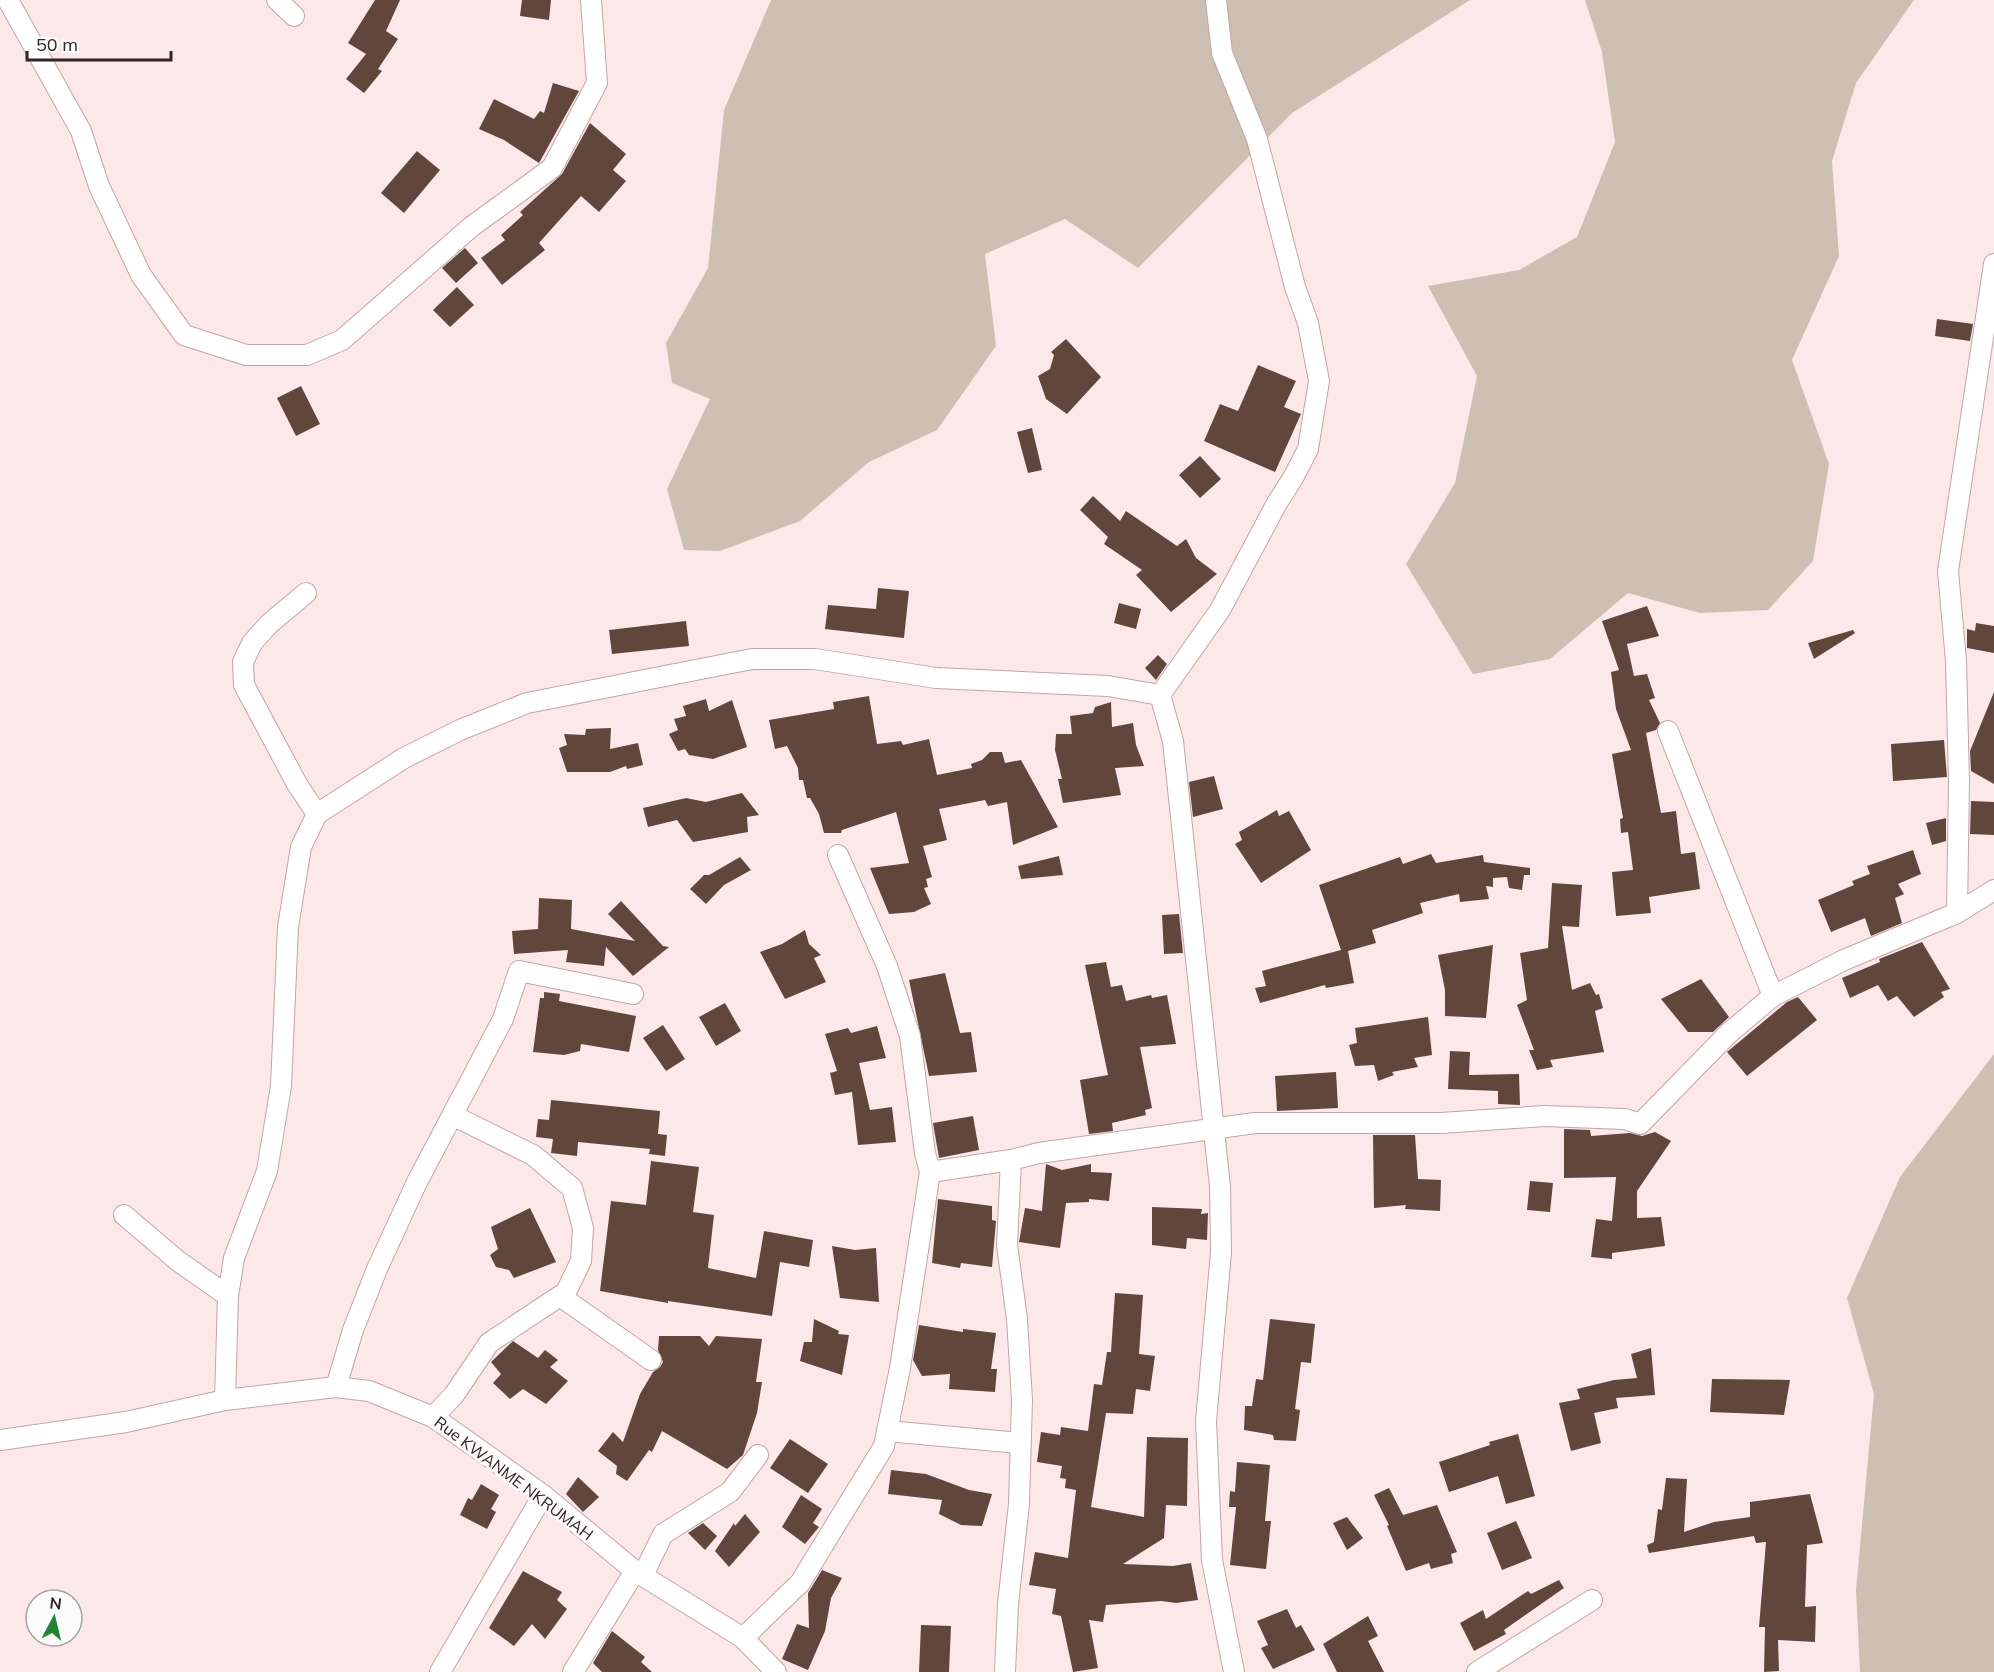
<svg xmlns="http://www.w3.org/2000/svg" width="1994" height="1672" viewBox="0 0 1994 1672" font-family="Mulish,sans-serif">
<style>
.green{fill:#cdbfb1}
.building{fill:#61463c}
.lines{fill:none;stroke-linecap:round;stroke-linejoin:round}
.minor-casing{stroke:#c4a4a5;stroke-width:22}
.minor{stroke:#fff;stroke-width:20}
.labels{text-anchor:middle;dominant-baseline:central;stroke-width:6;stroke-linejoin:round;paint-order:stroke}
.street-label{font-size:16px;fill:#312425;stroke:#fbfbfb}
</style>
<rect width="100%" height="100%" fill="#fde8e9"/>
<g class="green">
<path d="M771,0H1470L1292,113L1138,268L1065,219L985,254L996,346L937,430L869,462L800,521L720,551L684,550L667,489L710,399L672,383L666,343L708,268L724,110Z"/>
<path d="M1585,0H1914L1856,83L1832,161L1839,256L1792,360L1829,464L1813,561L1768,610L1700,613L1628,593L1550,659L1473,674L1406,564L1455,483L1477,376L1428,286L1519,270L1577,237L1615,142L1602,52Z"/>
<path d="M1994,1054V1672H1860L1856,1590L1874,1394L1847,1298L1900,1177Z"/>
</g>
<g class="building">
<path d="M375,0H400L386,31L398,39L378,69L382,71L364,93L346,79L366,54L348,43Z"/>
<path d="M522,0H551L549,20L520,16Z"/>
<path d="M553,83L579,91L539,163L504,140L479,129L494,99L534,119L540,111L544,113Z"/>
<path d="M590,123L626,154L613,170L626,181L599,212L581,196L539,243L545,250L502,285L481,258L505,240L501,235L523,215L520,212L562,174Z"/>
<path d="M417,151L440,170L404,213L381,193Z"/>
<path d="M465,248L478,263L456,283L442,268Z"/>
<path d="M457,287L474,305L450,327L433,310Z"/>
<path d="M1937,319L1973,324L1970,341L1935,336Z"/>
<path d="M1066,339L1101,377L1067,414L1046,399L1038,376L1050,369L1054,355L1051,352Z"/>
<path d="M1258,365L1296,381L1284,407L1301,414L1275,472L1204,441L1220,404L1238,411Z"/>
<path d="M301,386L320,424L296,436L277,398Z"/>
<path d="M1032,428L1042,470L1028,473L1017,432Z"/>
<path d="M1200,456L1221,479L1200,498L1179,475Z"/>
<path d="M1093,496L1120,521L1126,511L1177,546L1186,539L1196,558L1217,574L1171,612L1136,575L1142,570L1104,544L1108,537L1080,510Z"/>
<path d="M878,588L909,591L904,638L825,629L828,605L876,609Z"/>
<path d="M1119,603L1141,609L1136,629L1114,623Z"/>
<path d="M1647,606L1659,636L1627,644L1634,676L1647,674L1655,698L1649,700L1660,723L1656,730L1646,733L1661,813L1676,811L1681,854L1695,852L1700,889L1649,897L1651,913L1616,916L1612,872L1633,870L1628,832L1621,833L1620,819L1623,818L1612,754L1631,750L1616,709L1611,672L1619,670L1602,621Z"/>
<path d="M686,621L689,646L612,654L609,630Z"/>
<path d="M1976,623L1994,626V653L1967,648V629L1975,631Z"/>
<path d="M1853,630L1855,633L1814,659L1808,643Z"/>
<path d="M1158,655L1167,664L1156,680L1145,668Z"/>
<path d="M1994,692V784L1971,771L1970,751Z"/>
<path d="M869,696L877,744L901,741L903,745L929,739L937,775L972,768L971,764L982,760L990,752H1002L1005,763L1021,760L1058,827L1013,845L1007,802L988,806L985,800L939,809L947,840L923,846L932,877L926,879L928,887L924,888L931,904L914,912L889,914L870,868L909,863L896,812L842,830L841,833H824L819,814L810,798H807L803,780H799L798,768L787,746L775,749L769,720L834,709L833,702Z"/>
<path d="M706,699L709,711L732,700L747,747L713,759L689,755L685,749L678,751L669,734L678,730L674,719L686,716L683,706Z"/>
<path d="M1111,702L1112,727L1133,723L1136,745L1144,766L1115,768L1121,795L1063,803L1058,779H1062L1055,750L1056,734H1072L1070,716L1093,713L1095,707Z"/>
<path d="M611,728L610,749L638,743L643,765L627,769L626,766L610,772H567L559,748L567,745L564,734L585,735L586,729Z"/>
<path d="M1944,740L1947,777L1893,781L1891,744Z"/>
<path d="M1214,776L1223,809L1193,817L1189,782Z"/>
<path d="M742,793L759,815L747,817L748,832L693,842L677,820L648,827L643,808L686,798L706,802Z"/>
<path d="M1971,801L1994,802V835L1970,834Z"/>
<path d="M1277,810L1279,816L1289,811L1311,850L1261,883L1235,844L1242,840L1239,832Z"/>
<path d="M1946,818V841L1932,845L1926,823Z"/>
<path d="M1913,850L1921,874L1898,884L1904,894L1895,898L1902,923L1871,936L1865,918L1831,932L1818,900L1854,885L1852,881L1870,874L1867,866Z"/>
<path d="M1431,854L1436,863L1483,855L1484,862L1530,868V875H1524L1522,890L1509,888L1507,877L1493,878V887L1486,886L1489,899L1460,902L1459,894L1420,903L1423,913L1372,930L1376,943L1348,951L1354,983L1326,988L1325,985L1260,1003L1255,988L1266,986L1262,971L1341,950L1319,885L1400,857L1403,864Z"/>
<path d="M1059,856L1063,875L1021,879L1018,866Z"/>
<path d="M740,857L751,870L724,885L706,904L690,889L704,875H709Z"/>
<path d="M1552,883L1582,885L1579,927L1562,926L1572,990L1590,983L1596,995L1599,994L1603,1008L1595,1011L1604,1052L1550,1060L1553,1067L1537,1070L1529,1050H1534L1517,1005L1527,1000L1520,953L1548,948Z"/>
<path d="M539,898L572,900L571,929L635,941L608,914L621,901L663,946L669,947L633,976L606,947L604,966L566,962L568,950L514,954L512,931L538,929Z"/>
<path d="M1179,914L1183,953L1164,954L1162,915Z"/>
<path d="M805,930L809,944L821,955L814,958L826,982L785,999L760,952L782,944Z"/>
<path d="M1922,942L1950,989L1941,992L1944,997L1914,1017L1897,996L1888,1001L1878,985L1850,998L1842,978L1880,962L1879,959Z"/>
<path d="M1493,945L1486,1018L1445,1016V990L1438,955Z"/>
<path d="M1106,962L1111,987L1122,985L1126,1001L1151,995L1152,998L1167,995L1176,1044L1140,1047L1152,1108L1145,1110L1146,1115L1112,1123L1113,1131L1089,1134L1080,1080L1108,1075L1085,965Z"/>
<path d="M945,973L960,1033L971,1032L977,1072L929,1076L909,980Z"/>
<path d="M1701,979L1729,1017L1713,1032H1688L1661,999Z"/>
<path d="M544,992L560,994L559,1001L636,1016L629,1052L581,1044L580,1051L564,1055L533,1052L540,998H544Z"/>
<path d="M1798,997L1817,1020L1747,1076L1727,1052L1787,1002Z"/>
<path d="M725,1003L741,1031L716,1046L699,1017Z"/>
<path d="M1428,1017L1432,1055L1414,1058L1418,1067L1392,1072L1394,1075L1378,1081L1374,1065L1355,1066L1349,1045L1357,1043L1355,1028Z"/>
<path d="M663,1025L685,1059L666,1071L643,1038Z"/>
<path d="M877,1026L886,1058L859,1063L870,1110L892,1107L896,1142L858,1145L852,1092L835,1095L830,1073L837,1071L825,1034L848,1028L851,1033Z"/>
<path d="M1450,1051L1470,1052L1469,1075L1519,1074L1520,1105L1498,1104V1091L1448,1089Z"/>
<path d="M1336,1072L1338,1108L1277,1111L1275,1076Z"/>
<path d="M551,1100L660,1111L658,1134L667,1135L665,1156L649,1154L650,1149L578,1142L577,1156L551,1153L553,1139L536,1137L538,1119L549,1120Z"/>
<path d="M973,1116L979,1150L939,1158L933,1123Z"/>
<path d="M1564,1129L1590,1130L1591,1136L1630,1133L1642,1136L1655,1132L1671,1141L1637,1191V1218L1661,1217L1665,1246L1612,1253V1259L1591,1257L1596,1219L1612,1221L1616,1177L1564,1178Z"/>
<path d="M1373,1135H1415L1418,1179L1441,1180L1440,1211L1405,1209L1406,1205L1374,1208Z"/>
<path d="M651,1161L699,1167L693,1212L714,1215L708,1268L756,1278L764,1231L813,1240L809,1267L780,1262L772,1316L668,1301V1303L600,1291L611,1201L646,1205Z"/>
<path d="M1046,1164L1062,1170L1091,1164V1172L1112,1173L1109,1201L1089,1199V1202L1066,1203L1060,1248L1019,1242L1025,1208L1042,1211Z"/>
<path d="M1530,1181L1553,1183L1550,1212L1527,1210Z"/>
<path d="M938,1199L992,1206V1220L996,1221L992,1267L961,1263L960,1268L932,1263Z"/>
<path d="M1152,1207L1202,1209L1201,1214L1208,1213L1207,1240L1187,1238L1186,1249L1152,1245Z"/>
<path d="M530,1208L556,1262L514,1278L509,1270L496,1267L490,1255L498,1249L491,1227Z"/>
<path d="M832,1246L855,1250L876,1248L879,1302L840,1298Z"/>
<path d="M1115,1293L1143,1295L1139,1354L1155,1356L1150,1391L1136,1389L1133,1414L1106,1413L1091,1507L1144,1517L1147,1437L1188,1438L1187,1506L1166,1505L1164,1538L1123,1564L1173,1566L1191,1563L1198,1600L1176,1603L1161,1601L1106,1605L1103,1622L1089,1620L1098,1668L1073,1672L1061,1616L1052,1614L1056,1589L1029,1585L1035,1552L1068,1558L1076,1490L1065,1488L1066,1479L1060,1478L1062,1466L1037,1462L1041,1432L1060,1435L1061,1427L1088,1431L1094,1384L1102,1385L1107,1352H1111Z"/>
<path d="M814,1319L839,1331L838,1334L849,1335L842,1375L800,1361L804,1342H812Z"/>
<path d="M1270,1319L1315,1324L1311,1363L1301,1362L1295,1409L1300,1410L1296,1441L1274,1440L1273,1435L1244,1430L1245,1406H1252L1256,1379L1263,1380Z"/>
<path d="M919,1325L963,1332V1329L996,1333L991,1369H997L995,1392L949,1389L950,1374L922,1376L913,1360Z"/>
<path d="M659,1336H700L709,1346L716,1336L762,1339L756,1382H762L757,1413L743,1455L727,1469L662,1431L652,1452L649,1450L627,1481L616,1474L617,1466L598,1451L613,1432L623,1442L640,1394L653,1372L660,1367L663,1362L658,1350Z"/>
<path d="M513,1341L538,1358L545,1350L558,1360L550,1367L568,1381L546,1404L523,1389L510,1399L493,1383L501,1374L491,1362Z"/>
<path d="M1651,1348L1655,1395L1616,1398L1618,1408L1594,1413L1601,1443L1571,1451L1559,1403L1580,1399L1577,1389L1614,1380L1637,1378L1631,1354Z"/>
<path d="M1712,1379L1790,1380L1784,1415L1710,1412Z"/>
<path d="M1518,1434L1535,1496L1506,1504L1498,1476L1449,1492L1439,1462L1490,1445L1489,1442Z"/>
<path d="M790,1439L828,1464L808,1493L770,1468Z"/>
<path d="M1237,1462L1270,1465L1265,1521H1271L1266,1569L1230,1565L1236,1507H1229L1230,1491L1235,1492Z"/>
<path d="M891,1470L926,1474L969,1490L992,1494L982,1526L961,1525L939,1514L942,1500L888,1494Z"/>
<path d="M578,1477L599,1497L583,1512L566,1494Z"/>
<path d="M1666,1478L1687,1479L1684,1532L1714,1522L1750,1517V1502L1810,1494L1823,1543L1807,1545L1805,1607L1816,1606L1815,1642L1778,1640L1779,1671L1764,1672L1765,1627H1759L1766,1542L1756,1543L1754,1536L1649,1553L1647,1545L1654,1542L1658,1509L1662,1510Z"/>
<path d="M481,1484L499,1495L491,1509L496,1512L487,1529L460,1515L468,1498L472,1500Z"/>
<path d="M1389,1488L1403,1515L1437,1505L1457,1552L1451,1554L1453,1563L1431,1569L1429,1563L1406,1571L1387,1526L1389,1525L1374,1495Z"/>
<path d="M801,1495L822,1509L813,1523L819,1527L805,1544L782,1527Z"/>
<path d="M745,1514L760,1532L729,1567L715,1551L734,1523L735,1526Z"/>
<path d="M1347,1517L1363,1538L1347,1550L1333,1523Z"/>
<path d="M1516,1521L1532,1558L1502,1570L1487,1533Z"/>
<path d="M703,1523L717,1536L705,1550L688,1533Z"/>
<path d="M822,1570L842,1578L831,1598L825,1631L808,1670L782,1659L797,1624L809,1628L808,1593Z"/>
<path d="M523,1571L562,1592L557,1600L567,1609L545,1639L532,1624L514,1646L489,1628Z"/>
<path d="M1559,1580L1564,1588L1504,1630L1506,1634L1474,1651L1460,1623L1483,1610L1486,1619L1528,1591L1531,1594Z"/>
<path d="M1287,1609L1296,1628L1301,1625L1315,1650L1273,1669L1261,1648L1268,1645L1257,1621Z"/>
<path d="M1368,1616L1378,1636L1368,1641L1384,1672H1337L1323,1644Z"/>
<path d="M921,1625L951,1626L949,1672H919Z"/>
<path d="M612,1631L645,1657L641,1662L652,1672H602L593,1663Z"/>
</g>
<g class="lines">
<defs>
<g id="minor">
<path d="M8,0L81,131L99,186L141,275L184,335L246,355H307L342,340L471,227L552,168L597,83L591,0"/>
<path d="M277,0L294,16"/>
<path d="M306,593L269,624L252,643L243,662L244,685L297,784L317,814"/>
<path d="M1160,695L1220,610L1277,503L1293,478L1308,449L1319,381L1308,323L1295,287L1257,139L1222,53L1216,0"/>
<path d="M1668,731L1773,996"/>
<path d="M1957,913L1959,780L1956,661L1948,571L1994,264"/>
<path d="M930,1172L1011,1160L1039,1153L1255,1123H1441L1544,1116L1625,1119L1640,1124L1729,1033L1773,996L1844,960L1957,913L1994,890"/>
<path d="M124,1215L178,1261L228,1296"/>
<path d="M560,1296L651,1360"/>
<path d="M336,1387L353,1330L377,1269L417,1182L503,1019L519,971L633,994"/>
<path d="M225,1400L228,1296L234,1258L267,1171L281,1086L288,927L301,847L317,814L404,758L460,730L527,703L752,659H815L936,678L1108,686L1160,695L1173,741L1220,1187L1221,1252L1206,1421L1212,1560L1234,1672"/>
<path d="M433,1417L454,1395L489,1343L566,1292L581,1261L583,1228L572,1188L533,1155L454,1116"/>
<path d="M887,1431L1019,1443"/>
<path d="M0,1440L126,1422L225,1400L336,1387L369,1391L433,1417L543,1495L635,1571L743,1638L776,1672"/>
<path d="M743,1638L800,1583L884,1446L900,1368L930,1172L925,1153L910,1036L887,966L838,855"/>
<path d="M440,1672L543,1495"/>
<path d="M573,1672L635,1571H645L663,1534L730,1492L758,1455"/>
<path d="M1005,1672L1008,1604L1019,1504L1022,1400L1017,1319L1007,1245L1011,1160"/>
<path d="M1477,1672L1592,1600"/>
</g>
</defs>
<use href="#minor" class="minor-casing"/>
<use href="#minor" class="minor"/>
</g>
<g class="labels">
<g class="street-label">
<text transform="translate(514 1478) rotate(37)">Rue KWANME NKRUMAH</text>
</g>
</g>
<g transform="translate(54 1618) rotate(7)"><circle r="28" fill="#fbfbfb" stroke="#aaa5a5" stroke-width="1.5"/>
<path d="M0-4.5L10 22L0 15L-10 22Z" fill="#238234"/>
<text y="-9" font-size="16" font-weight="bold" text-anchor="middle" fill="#312425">N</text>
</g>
<path d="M27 51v9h144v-9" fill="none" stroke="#312425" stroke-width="3"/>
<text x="36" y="51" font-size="18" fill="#312425" stroke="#fbfbfb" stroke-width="4.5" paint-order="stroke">50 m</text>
</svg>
